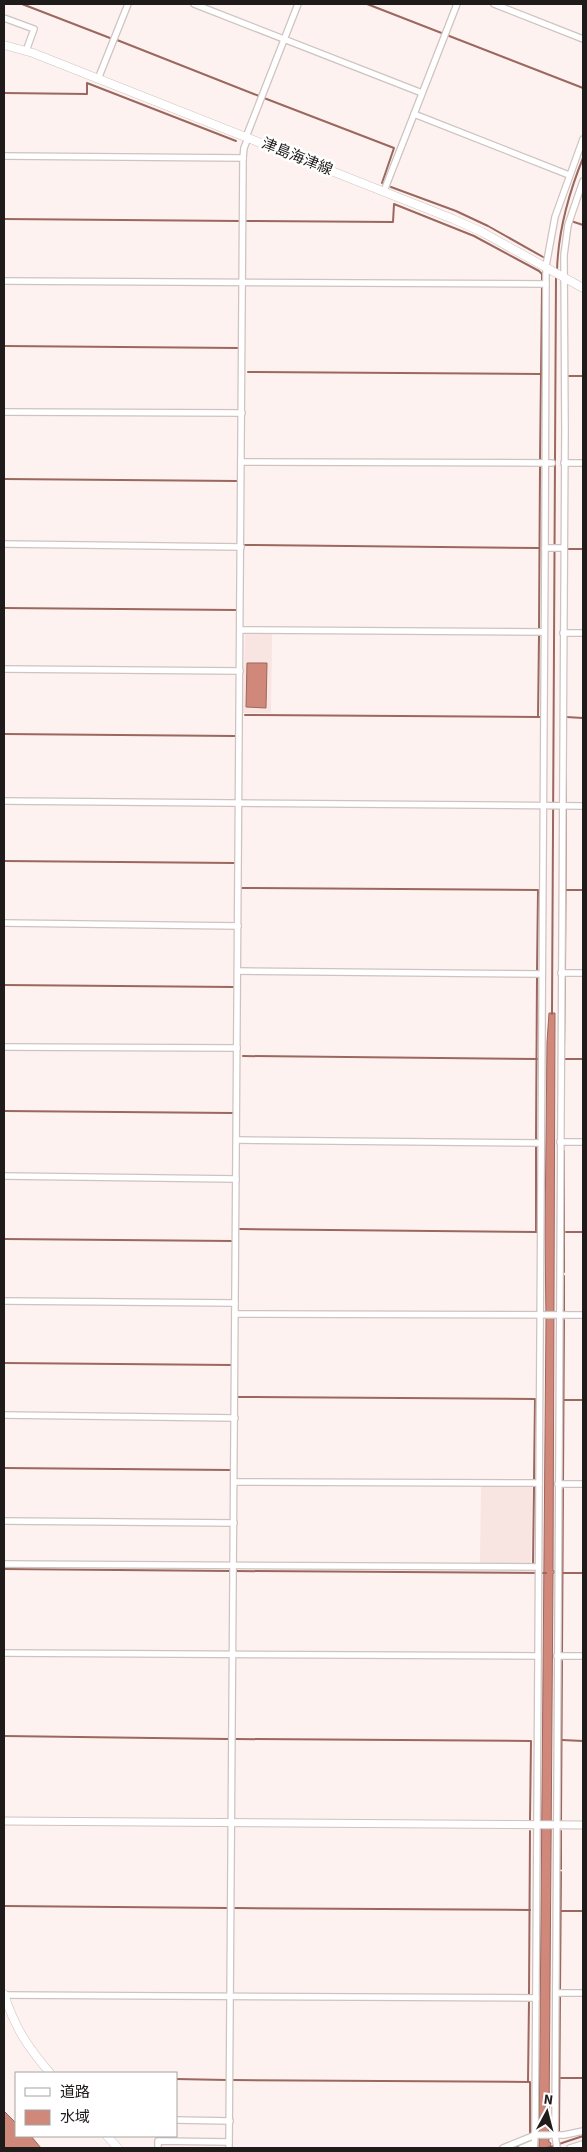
<svg xmlns="http://www.w3.org/2000/svg" width="587" height="2152" viewBox="0 0 587 2152" font-family="'Source Sans 3','Noto Sans JP',sans-serif">
<style>
.built{fill:#f8e4e0}
.water{fill:#d0887b;stroke:#9b675e}
.lines{fill:none;stroke-linecap:round;stroke-linejoin:round}
.stream{stroke:#9b675e;stroke-width:2}
.minor-casing{stroke:#cec3c1;stroke-width:8}
.tertiary-casing{stroke:#cec3c1;stroke-width:9}
.secondary-casing{stroke:#cec3c1;stroke-width:9}
.minor{stroke:#fff;stroke-width:5.5}
.tertiary{stroke:#fff;stroke-width:7}
.secondary{stroke:#fff;stroke-width:8}
.labels{text-anchor:middle;dominant-baseline:central;stroke-width:5;stroke-linejoin:round;paint-order:stroke}
.street-label{font-size:15px;fill:#1f1b1a;stroke:#fff}
</style>
<rect width="100%" height="100%" fill="#fef2f0"/>
<g class="built">
<path d="M245,633L272,634L271,713H243Z"/>
<path d="M481,1486H532L531,1565L480,1564Z"/>
</g>
<g class="water">
<path d="M247,663H267L266,708L246,707Z"/>
<path d="M549,1013H555L553,1571H556L553,1574L549,2122L548,2123L549,2142L551,2143L550,2148H539L546,1320L545,1232L547,1042Z"/>
<path d="M4,2111L16,2123V2136H31L41,2148H4Z"/>
</g>
<g class="lines">
<g class="stream">
<path d="M22,4L110,38"/>
<path d="M367,4L583,88"/>
<path d="M117,40L259,96"/>
<path d="M4,93L87,94V83L236,141"/>
<path d="M264,98L394,148L382,183"/>
<path d="M391,187L456,211L488,226L543,257"/>
<path d="M4,219L240,221"/>
<path d="M247,221L393,222L394,204L474,236L539,271L542,274V281"/>
<path d="M571,221L583,225"/>
<path d="M557,271C558,231 568,195 583,158"/>
<path d="M4,346L239,348"/>
<path d="M248,372L541,374"/>
<path d="M567,378V376H583"/>
<path d="M540,460L542,287"/>
<path d="M4,479L237,481"/>
<path d="M244,545L539,548"/>
<path d="M566,549H583"/>
<path d="M4,608L237,610"/>
<path d="M539,630L540,467"/>
<path d="M245,715L540,717"/>
<path d="M538,717L539,636"/>
<path d="M566,717L583,718"/>
<path d="M566,723V802"/>
<path d="M4,734L235,736"/>
<path d="M4,861L235,863"/>
<path d="M242,888L538,890L537,971"/>
<path d="M566,890H583"/>
<path d="M565,970L566,810"/>
<path d="M4,985L234,987"/>
<path d="M552,1014L556,276"/>
<path d="M564,1048L565,978"/>
<path d="M243,1056L537,1059"/>
<path d="M564,1059H583"/>
<path d="M4,1111L233,1113"/>
<path d="M536,1140L537,977"/>
<path d="M564,1151V1272"/>
<path d="M240,1229L537,1232"/>
<path d="M536,1232V1145"/>
<path d="M566,1232H583"/>
<path d="M4,1239L232,1241"/>
<path d="M564,1311V1276"/>
<path d="M4,1363L232,1365"/>
<path d="M238,1397L535,1399L534,1479"/>
<path d="M564,1400H583"/>
<path d="M4,1468L231,1470"/>
<path d="M563,1481L564,1320"/>
<path d="M533,1564L534,1487"/>
<path d="M4,1569L231,1571"/>
<path d="M235,1571L546,1573"/>
<path d="M563,1573H583"/>
<path d="M562,1653L563,1489"/>
<path d="M4,1736L228,1739"/>
<path d="M236,1739L531,1741L530,1820"/>
<path d="M562,1740L583,1741"/>
<path d="M561,1820L562,1661"/>
<path d="M561,1869V1831"/>
<path d="M4,1906L228,1908"/>
<path d="M235,1908L530,1910"/>
<path d="M561,1911H583"/>
<path d="M560,1991L561,1872"/>
<path d="M529,1995L530,1831"/>
<path d="M561,2078H583"/>
<path d="M176,2079L227,2080"/>
<path d="M233,2080L530,2082V2135"/>
<path d="M528,2082L529,2000"/>
<path d="M559,2133L560,1997"/>
<path d="M513,2148L525,2144"/>
<path d="M547,2148L583,2136"/>
<path d="M582,2148H583"/>
</g>
<defs>
<g id="minor">
<path d="M194,4L422,93"/>
<path d="M494,4L583,39"/>
<path d="M4,18L34,29L26,51"/>
<path d="M98,79L128,4"/>
<path d="M414,114L569,175"/>
<path d="M246,137L298,4"/>
<path d="M4,156L243,158"/>
<path d="M384,191L457,4"/>
<path d="M4,281L546,284"/>
<path d="M4,412L242,413"/>
<path d="M241,462L552,463"/>
<path d="M564,463H583"/>
<path d="M4,544L241,547"/>
<path d="M563,548H545L546,266L555,217L583,139"/>
<path d="M241,630L544,632"/>
<path d="M563,633H583"/>
<path d="M4,669L240,671"/>
<path d="M4,801L583,806"/>
<path d="M4,923L238,926"/>
<path d="M238,971L542,974"/>
<path d="M561,973H583"/>
<path d="M4,1047L237,1048"/>
<path d="M237,1140L541,1143"/>
<path d="M560,1142H583"/>
<path d="M4,1176L236,1179"/>
<path d="M4,1301L235,1303"/>
<path d="M235,1314L583,1315"/>
<path d="M4,1415L235,1418"/>
<path d="M234,1482L539,1483"/>
<path d="M558,1484H583"/>
<path d="M4,1521L234,1523"/>
<path d="M4,1564L538,1567"/>
<path d="M4,1653L538,1656"/>
<path d="M557,1656H583"/>
<path d="M556,1993H583"/>
<path d="M4,1995L536,1998"/>
<path d="M176,2120L230,2121"/>
<path d="M158,2148V2141L229,2142"/>
<path d="M229,2148L243,158L244,148L248,138"/>
<path d="M503,2148L535,2135L545,548"/>
<path d="M522,2148L534,2143"/>
<path d="M534,2148L535,2135H564L583,2131"/>
<path d="M557,2148L555,2135L565,431L564,255L568,225L583,181"/>
<path d="M570,2148L583,2144"/>
</g>
<path id="tertiary" d="M4,1821L583,1825"/>
<g id="secondary">
<path d="M4,45L33,53L453,219L482,232L583,288"/>
<path d="M4,1994C15,2028 27,2046 50,2073"/>
<path d="M107,2136L118,2148"/>
</g>
</defs>
<use href="#minor" class="minor-casing"/>
<use href="#tertiary" class="tertiary-casing"/>
<use href="#secondary" class="secondary-casing"/>
<use href="#minor" class="minor"/>
<use href="#tertiary" class="tertiary"/>
<use href="#secondary" class="secondary"/>
</g>
<g class="labels">
<g class="street-label">
<text transform="translate(297 157) rotate(22)">津島海津線</text>
</g>
</g>
<rect width="587" height="2152" fill="none" stroke="#1f1b1a" stroke-width="10"/>
<rect x="15" y="2072" width="162" height="65" fill="#ffffff" stroke="#a5a4a3"/>
<rect x="25" y="2088" width="25" height="8" fill="#ffffff" stroke="#a5a4a3"/>
<text x="60" y="2097" font-size="15" fill="#1f1b1a">道路</text>
<rect x="25" y="2110" width="25" height="15" fill="#d0887b" stroke="#a5a4a3"/>
<text x="60" y="2122" font-size="15" fill="#1f1b1a">水域</text>
<g transform="translate(547 2112) rotate(7)" stroke="#ffffff" stroke-width="4" paint-order="stroke">
<path d="M0-4L9 19L0 12L-9 19Z" fill="#1f1b1a"/>
<text y="-8" font-size="14" font-weight="bold" text-anchor="middle" fill="#1f1b1a">N</text>
</g>
</svg>
